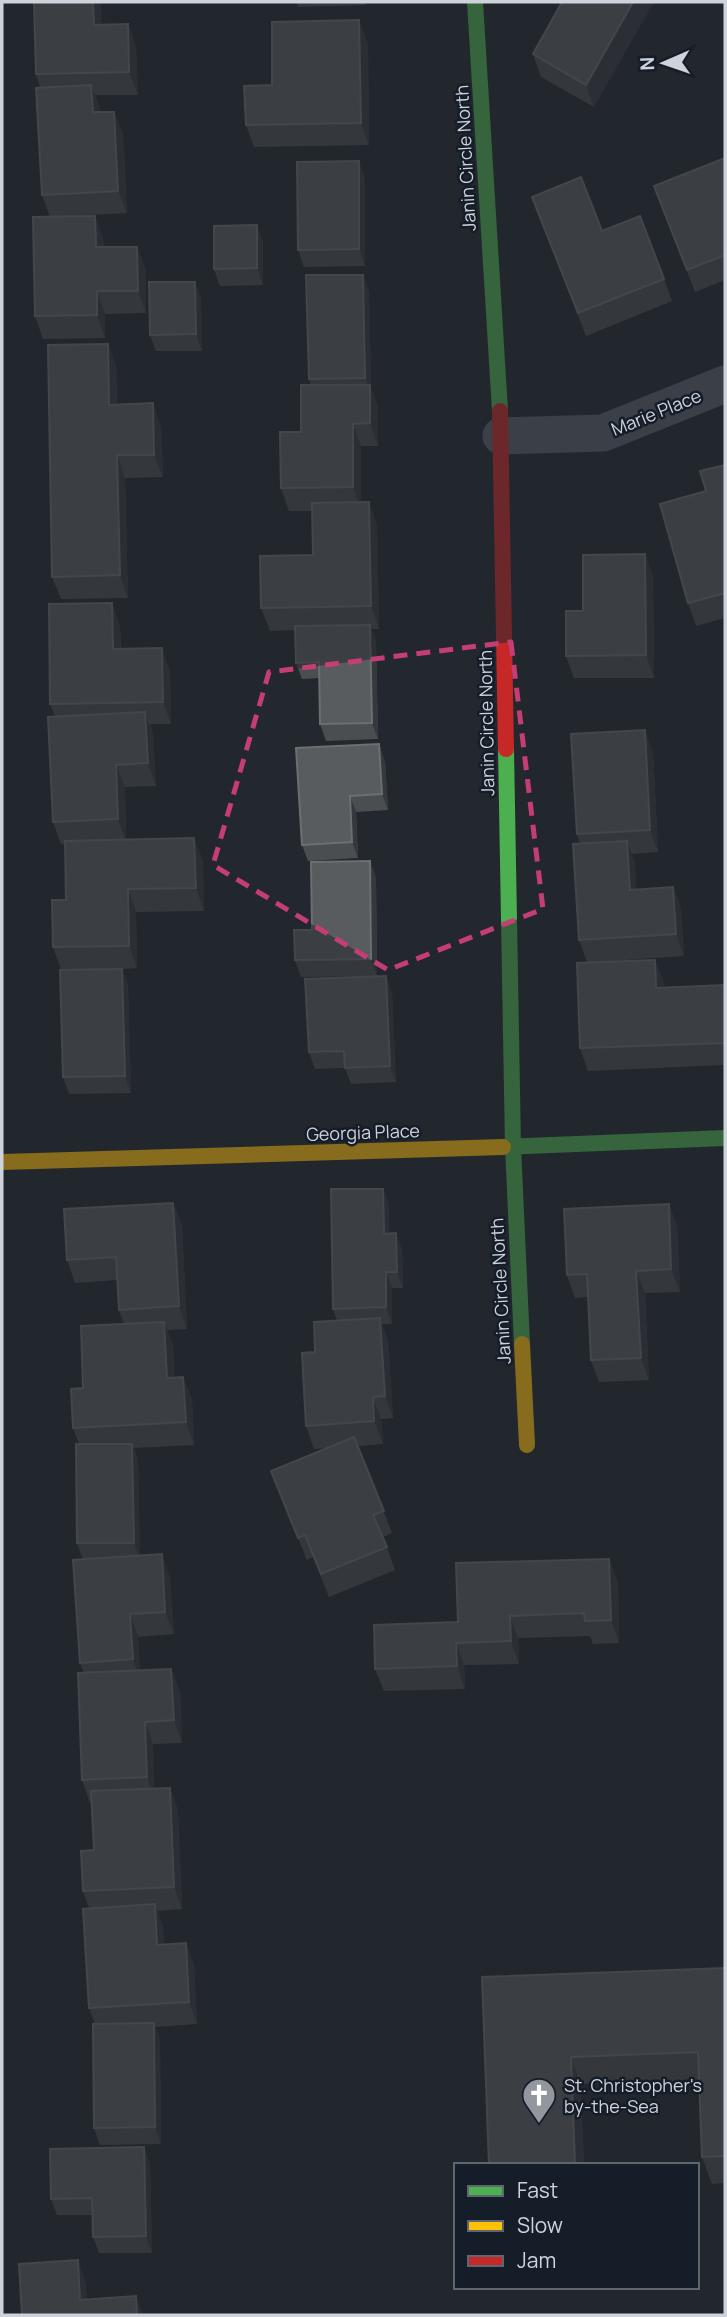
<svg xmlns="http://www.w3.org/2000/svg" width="727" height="2317" viewBox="0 0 727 2317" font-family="Manrope,sans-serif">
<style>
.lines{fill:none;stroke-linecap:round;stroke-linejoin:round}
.street{stroke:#575e69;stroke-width:37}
.fast{stroke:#4caf50;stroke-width:16}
.slow{stroke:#ffc107;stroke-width:16}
.jam{stroke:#c62828;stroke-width:16}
.wall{fill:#4b4e50}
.shaded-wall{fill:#35383c}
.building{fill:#595c5e;stroke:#6b6f72;stroke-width:2}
.marked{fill:none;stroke:#c43d75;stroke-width:5;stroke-dasharray:14 9;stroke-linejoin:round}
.labels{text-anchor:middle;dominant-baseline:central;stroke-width:5;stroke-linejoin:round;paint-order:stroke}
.street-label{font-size:18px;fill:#ced3db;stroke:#151d29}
.poi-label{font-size:18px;fill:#ced3db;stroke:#151d29;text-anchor:start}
</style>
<rect width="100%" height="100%" fill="#23272e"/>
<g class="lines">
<path class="street" d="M501,436L603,433L725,384"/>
<g class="fast">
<path d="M475,2L500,411"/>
<path d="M506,749L513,1147L522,1344"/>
<path d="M503,1147L725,1138"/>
</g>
<g class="slow">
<path d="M2,1162L503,1147"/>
<path d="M522,1344L527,1445"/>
</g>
<path class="jam" d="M500,411L506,749"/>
</g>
<g class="wall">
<path d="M34,2H101V25L128,24L136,47L138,95H95L99,107L100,112H114L123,134L127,213L50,217L42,195L40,87L36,74Z"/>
<path d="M296,2H366V5L298,7Z"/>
<path d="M562,2L594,107L541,77L533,54Z"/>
<path d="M368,43L369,145L254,147L246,125L272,85Z"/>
<path d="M725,158V280L695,292L654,186Z"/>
<path d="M365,178V266L304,267L298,250Z"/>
<path d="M532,197L602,231L664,279L672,301L586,336Z"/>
<path d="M95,216L103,239L104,247L146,269V313L105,314V338L43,339L35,316Z"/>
<path d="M263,242V285L220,286L214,269Z"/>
<path d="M369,291L371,388L378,407V446H361V502L377,524L379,629H371L376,641L378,739L326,741L320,724V678L302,679L296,663L295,630L270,631L261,608L313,555L312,511H289L281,488L301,432L311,385L309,379Z"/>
<path d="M201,298L202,351H156L150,335Z"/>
<path d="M108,344L116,366L117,404L161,426L163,477L125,478L128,598L61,599L52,577Z"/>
<path d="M725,465V618L696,626L688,603L706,491Z"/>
<path d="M645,554L653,577L654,678H574L566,656L583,611Z"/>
<path d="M120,626L121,649L170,671L171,724H150L153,735L156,786L125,787L126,840L194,838L203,861L204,911L136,912L137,968L122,969L128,985L131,1093L69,1094L63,1077L61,969L53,947L66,900L65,844H61L53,822L55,716L50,704Z"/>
<path d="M653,752L658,852L631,854L635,863L636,890L673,887L681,909L684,956L595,962L664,982V987L725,985V1065L588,1071L580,1048L587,962L579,940L580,844L577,834Z"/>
<path d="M385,761L388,810L356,812L358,858L308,861L302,845Z"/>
<path d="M376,877L377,976L301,977L295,960L312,930Z"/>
<path d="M392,992L396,1082L351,1084L345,1068L315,1069L309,1052Z"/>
<path d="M383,1189L389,1205V1234L396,1233L402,1250L403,1288H392V1324H382L388,1341L393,1418L381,1419L383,1444L358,1446L392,1533L383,1537L395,1570L329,1597L313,1557L307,1560L271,1471L328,1448L314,1449L306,1426L315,1352L337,1321L333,1309Z"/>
<path d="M173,1203L182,1225L187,1329L167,1330L173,1345L174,1377H183L192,1400L194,1445L134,1448L138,1460L140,1556L170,1577L174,1634L138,1637L140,1671L171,1669L180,1692L182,1743L153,1744L154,1789L170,1788L178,1811L182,1909L157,1911L163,1927L164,1944L186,1943L194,1965L197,2024L155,2027L160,2040L161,2144L100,2145L94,2128L95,2024L89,2008V1908L83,1891L94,1850L91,1803H90L82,1780L84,1673L80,1663L83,1560L77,1543L79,1444L73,1428L83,1388L124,1324L119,1310L117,1280L75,1283L67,1260Z"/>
<path d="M677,1226L680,1292L645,1293L649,1380L599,1382L591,1360L588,1297L575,1298L567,1275Z"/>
<path d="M609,1559L618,1582L619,1643L593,1644L590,1636L518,1638L519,1664L464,1665L465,1689L384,1691L375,1669L458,1622Z"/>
<path d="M725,1968V2183L712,2184L702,2157L699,2080L580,2084L584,2165H489L482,1977Z"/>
<path d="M150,2164L152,2253H99L93,2237L92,2215H57L51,2199Z"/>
</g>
<g class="shaded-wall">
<path d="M93,2H101L102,47L94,25Z"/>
<path d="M633,2H654L594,107L586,85Z"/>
<path d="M359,20L368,43L369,145L361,123Z"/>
<path d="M128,24L136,47L138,95L129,72Z"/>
<path d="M91,85L99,107L101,135L93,112Z"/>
<path d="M114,112L123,134L127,213L118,191Z"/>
<path d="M359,161L365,178V266L359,249Z"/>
<path d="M95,216L103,239L104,270L96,247Z"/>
<path d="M257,225L263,242V285L257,268Z"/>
<path d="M137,247L146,269V313L138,291Z"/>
<path d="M363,275L369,291L371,388L378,407V446L370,423V392L365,378Z"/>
<path d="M195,282L201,298L202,351L196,334Z"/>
<path d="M97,291L105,314V338L97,315Z"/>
<path d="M108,344L116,366L117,427L109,405Z"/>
<path d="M153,403L161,426L163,477L154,455Z"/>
<path d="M353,424L361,446V510L353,487Z"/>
<path d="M117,455L125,478L128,598L120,575Z"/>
<path d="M369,502L377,524L379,629L371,606Z"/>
<path d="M645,554L653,577L654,678L646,655Z"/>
<path d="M112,603L120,626L121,672L113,649Z"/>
<path d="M370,625L376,641L378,739L372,723Z"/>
<path d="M162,648L170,671L171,724L163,702Z"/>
<path d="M145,712L153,735L156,786L148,763Z"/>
<path d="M645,730L653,752L658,852L650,830Z"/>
<path d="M379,744L385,761L388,810L382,794Z"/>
<path d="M116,765L125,787L126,841L118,819Z"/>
<path d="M350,796L356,812L358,858L352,842Z"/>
<path d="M194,838L203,861L204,911L196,888Z"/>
<path d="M627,841L635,863L638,913L630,890Z"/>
<path d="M370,861L376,877L377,976L371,959Z"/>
<path d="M673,887L681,909L684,956L676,934Z"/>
<path d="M128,889L136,912L137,968L129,946Z"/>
<path d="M655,960L664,982L665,1010L656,988Z"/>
<path d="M122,969L128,985L131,1093L125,1076Z"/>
<path d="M386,976L392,992L396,1082L390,1066Z"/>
<path d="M383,1189L389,1205L390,1250L384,1234Z"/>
<path d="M173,1203L182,1225L187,1329L179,1306Z"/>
<path d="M669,1204L677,1226L680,1292L671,1269Z"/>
<path d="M396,1233L402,1250L403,1288L397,1272Z"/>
<path d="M636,1271L645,1293L649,1380L641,1358Z"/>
<path d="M386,1272L392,1288V1324L386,1307Z"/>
<path d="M380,1318L388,1341L393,1418L385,1396Z"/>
<path d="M164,1322L173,1345L175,1400L167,1378Z"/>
<path d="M183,1377L192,1400L194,1445L186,1422Z"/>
<path d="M373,1397L381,1419L383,1444L374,1421Z"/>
<path d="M132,1444L138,1460L140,1559L134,1543Z"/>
<path d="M162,1554L170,1577L174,1634L165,1612Z"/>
<path d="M609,1559L618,1582L619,1643L611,1620Z"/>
<path d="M130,1614L138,1637L141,1682L133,1659Z"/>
<path d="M510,1616L518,1638L519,1664L511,1641Z"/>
<path d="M456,1643L464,1665L465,1689L457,1666Z"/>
<path d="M171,1669L180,1692L182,1743L174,1720Z"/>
<path d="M145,1722L153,1744L155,1800L147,1777Z"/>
<path d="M170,1788L178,1811L182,1909L174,1887Z"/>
<path d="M155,1904L163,1927L165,1967L157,1945Z"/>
<path d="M186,1943L194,1965L197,2024L189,2002Z"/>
<path d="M154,2023L160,2040L161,2144L155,2127Z"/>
<path d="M571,2057L580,2084L584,2165H575Z"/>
<path d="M144,2147L150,2164L152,2253L146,2236Z"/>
<path d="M78,2260L86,2283L88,2315L80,2300Z"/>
<path d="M136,2296L143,2315H137Z"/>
</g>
<g class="building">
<path d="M34,2H93L94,25L128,24L129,72L36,74Z"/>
<path d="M562,2H633L586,85L533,54Z"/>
<path d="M359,20L361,123L246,125L244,86L272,85V22Z"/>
<path d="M91,85L93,112H114L118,191L42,195L36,88Z"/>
<path d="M725,158V255L687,270L654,186Z"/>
<path d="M359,161V249L298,250L297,162Z"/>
<path d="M581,177L602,231L640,216L664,279L578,313L532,197Z"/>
<path d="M95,216L96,247H137L138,291H97V315L35,316L33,217Z"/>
<path d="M257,225V268L214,269V226Z"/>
<path d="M306,275H363L365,378L309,379Z"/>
<path d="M149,282H195L196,334L150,335Z"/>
<path d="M108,344L109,405L153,403L154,455H117L120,575L52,577L48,345Z"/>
<path d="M301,385H370V423L353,424V487L281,488L280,432H301Z"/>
<path d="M725,465V593L688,603L660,504L706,491L700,471Z"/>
<path d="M369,502L371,606L261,608L260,556L313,555L312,503Z"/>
<path d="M645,554L646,655L566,656V611H583V555Z"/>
<path d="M112,603L113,649L162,648L163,702L50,704L49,604Z"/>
<path d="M370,625L372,723L320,724L319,662L296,663L295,626Z"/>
<path d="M145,712L148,763L116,765L118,819L53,822L48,717Z"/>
<path d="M645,730L650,830L577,834L571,734Z"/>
<path d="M379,744L382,794L350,796L352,842L302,845L296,748Z"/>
<path d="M194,838L196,888L128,889L129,946L53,947L52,900H66L65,841Z"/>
<path d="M627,841L630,890L673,887L676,934L579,940L573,844Z"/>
<path d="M370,861L371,959L295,960L294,930H312L311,862Z"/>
<path d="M655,960L656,988L725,985V1043L580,1048L577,963Z"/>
<path d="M122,969L125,1076L63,1077L60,970Z"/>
<path d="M386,976L390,1066L345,1068L344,1051L309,1052L305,979Z"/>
<path d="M331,1189H383L384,1234L396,1233L397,1272H386V1307L333,1309Z"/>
<path d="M173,1203L179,1306L119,1310L116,1257L67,1260L64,1209Z"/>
<path d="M669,1204L671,1269L636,1271L641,1358L591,1360L587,1274L567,1275L564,1209Z"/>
<path d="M380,1318L385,1396L373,1397L374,1421L306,1426L302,1353L315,1352L314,1322Z"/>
<path d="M164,1322L167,1378L183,1377L186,1422L73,1428L71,1389L83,1388L81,1326Z"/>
<path d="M354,1437L384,1511L373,1515L387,1547L321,1574L305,1535L298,1538L271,1471Z"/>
<path d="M76,1444H132L134,1543H77Z"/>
<path d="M162,1554L165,1612L130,1614L133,1659L80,1663L73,1560Z"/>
<path d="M609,1559L611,1620L585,1621L584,1613L510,1616L511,1641L456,1643L457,1666L375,1669L374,1625L458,1622L456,1563Z"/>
<path d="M171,1669L174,1720L145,1722L147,1777L82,1780L78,1673Z"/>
<path d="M170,1788L174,1887L83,1891L81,1851L94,1850L91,1791Z"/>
<path d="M155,1904L157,1945L186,1943L189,2002L89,2008L83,1909Z"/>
<path d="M725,1968V2156L702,2157L698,2052L571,2057L575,2164L489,2165L482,1977Z"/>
<path d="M154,2023L155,2127L94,2128L93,2024Z"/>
<path d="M144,2147L146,2236L93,2237L92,2198L51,2199L50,2149Z"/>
<path d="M78,2260L80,2300L136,2296L137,2315H22L19,2264Z"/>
</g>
<path d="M0 0H727V2317H0ZM511,642L543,909L388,970L213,865L269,672Z" fill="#23272e" fill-opacity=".55" fill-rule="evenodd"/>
<path class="marked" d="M511,642L543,909L388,970L213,865L269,672Z"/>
<defs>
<symbol id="church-pin" viewBox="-11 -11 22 30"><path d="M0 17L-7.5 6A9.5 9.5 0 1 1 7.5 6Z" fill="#92979e" stroke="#151d29"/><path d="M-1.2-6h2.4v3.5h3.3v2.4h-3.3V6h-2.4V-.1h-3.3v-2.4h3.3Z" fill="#fff"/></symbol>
</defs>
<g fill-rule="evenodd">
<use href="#church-pin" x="520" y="2076" width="38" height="52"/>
</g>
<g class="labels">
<g class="street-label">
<text transform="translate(465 158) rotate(-93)">Janin Circle North</text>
<text transform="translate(656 412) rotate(-22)">Marie Place</text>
<text transform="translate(486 723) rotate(-91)">Janin Circle North</text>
<text transform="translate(363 1132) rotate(-2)">Georgia Place</text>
<text transform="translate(500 1291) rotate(-93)">Janin Circle North</text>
</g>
<g class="poi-label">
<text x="564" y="2085">St. Christopher's<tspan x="564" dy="21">by-the-Sea</tspan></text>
</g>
</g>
<rect width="727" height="2317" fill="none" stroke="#ced3db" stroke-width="7"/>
<rect x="454" y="2163" width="245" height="126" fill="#151d29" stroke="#5f6670" stroke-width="2"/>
<rect x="468" y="2186" width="35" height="10" fill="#4caf50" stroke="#5f6670" stroke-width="2"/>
<text x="517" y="2198" font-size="21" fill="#ced3db">Fast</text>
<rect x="468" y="2221" width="35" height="10" fill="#ffc107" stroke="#5f6670" stroke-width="2"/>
<text x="517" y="2233" font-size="21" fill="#ced3db">Slow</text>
<rect x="468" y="2256" width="35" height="10" fill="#c62828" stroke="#5f6670" stroke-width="2"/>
<text x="517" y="2268" font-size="21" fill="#ced3db">Jam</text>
<g transform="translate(664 63) rotate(268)" stroke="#151d29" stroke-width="5" paint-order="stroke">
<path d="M0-5L12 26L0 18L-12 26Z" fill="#ced3db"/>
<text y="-10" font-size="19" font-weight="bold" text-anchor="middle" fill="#ced3db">N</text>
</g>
</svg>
